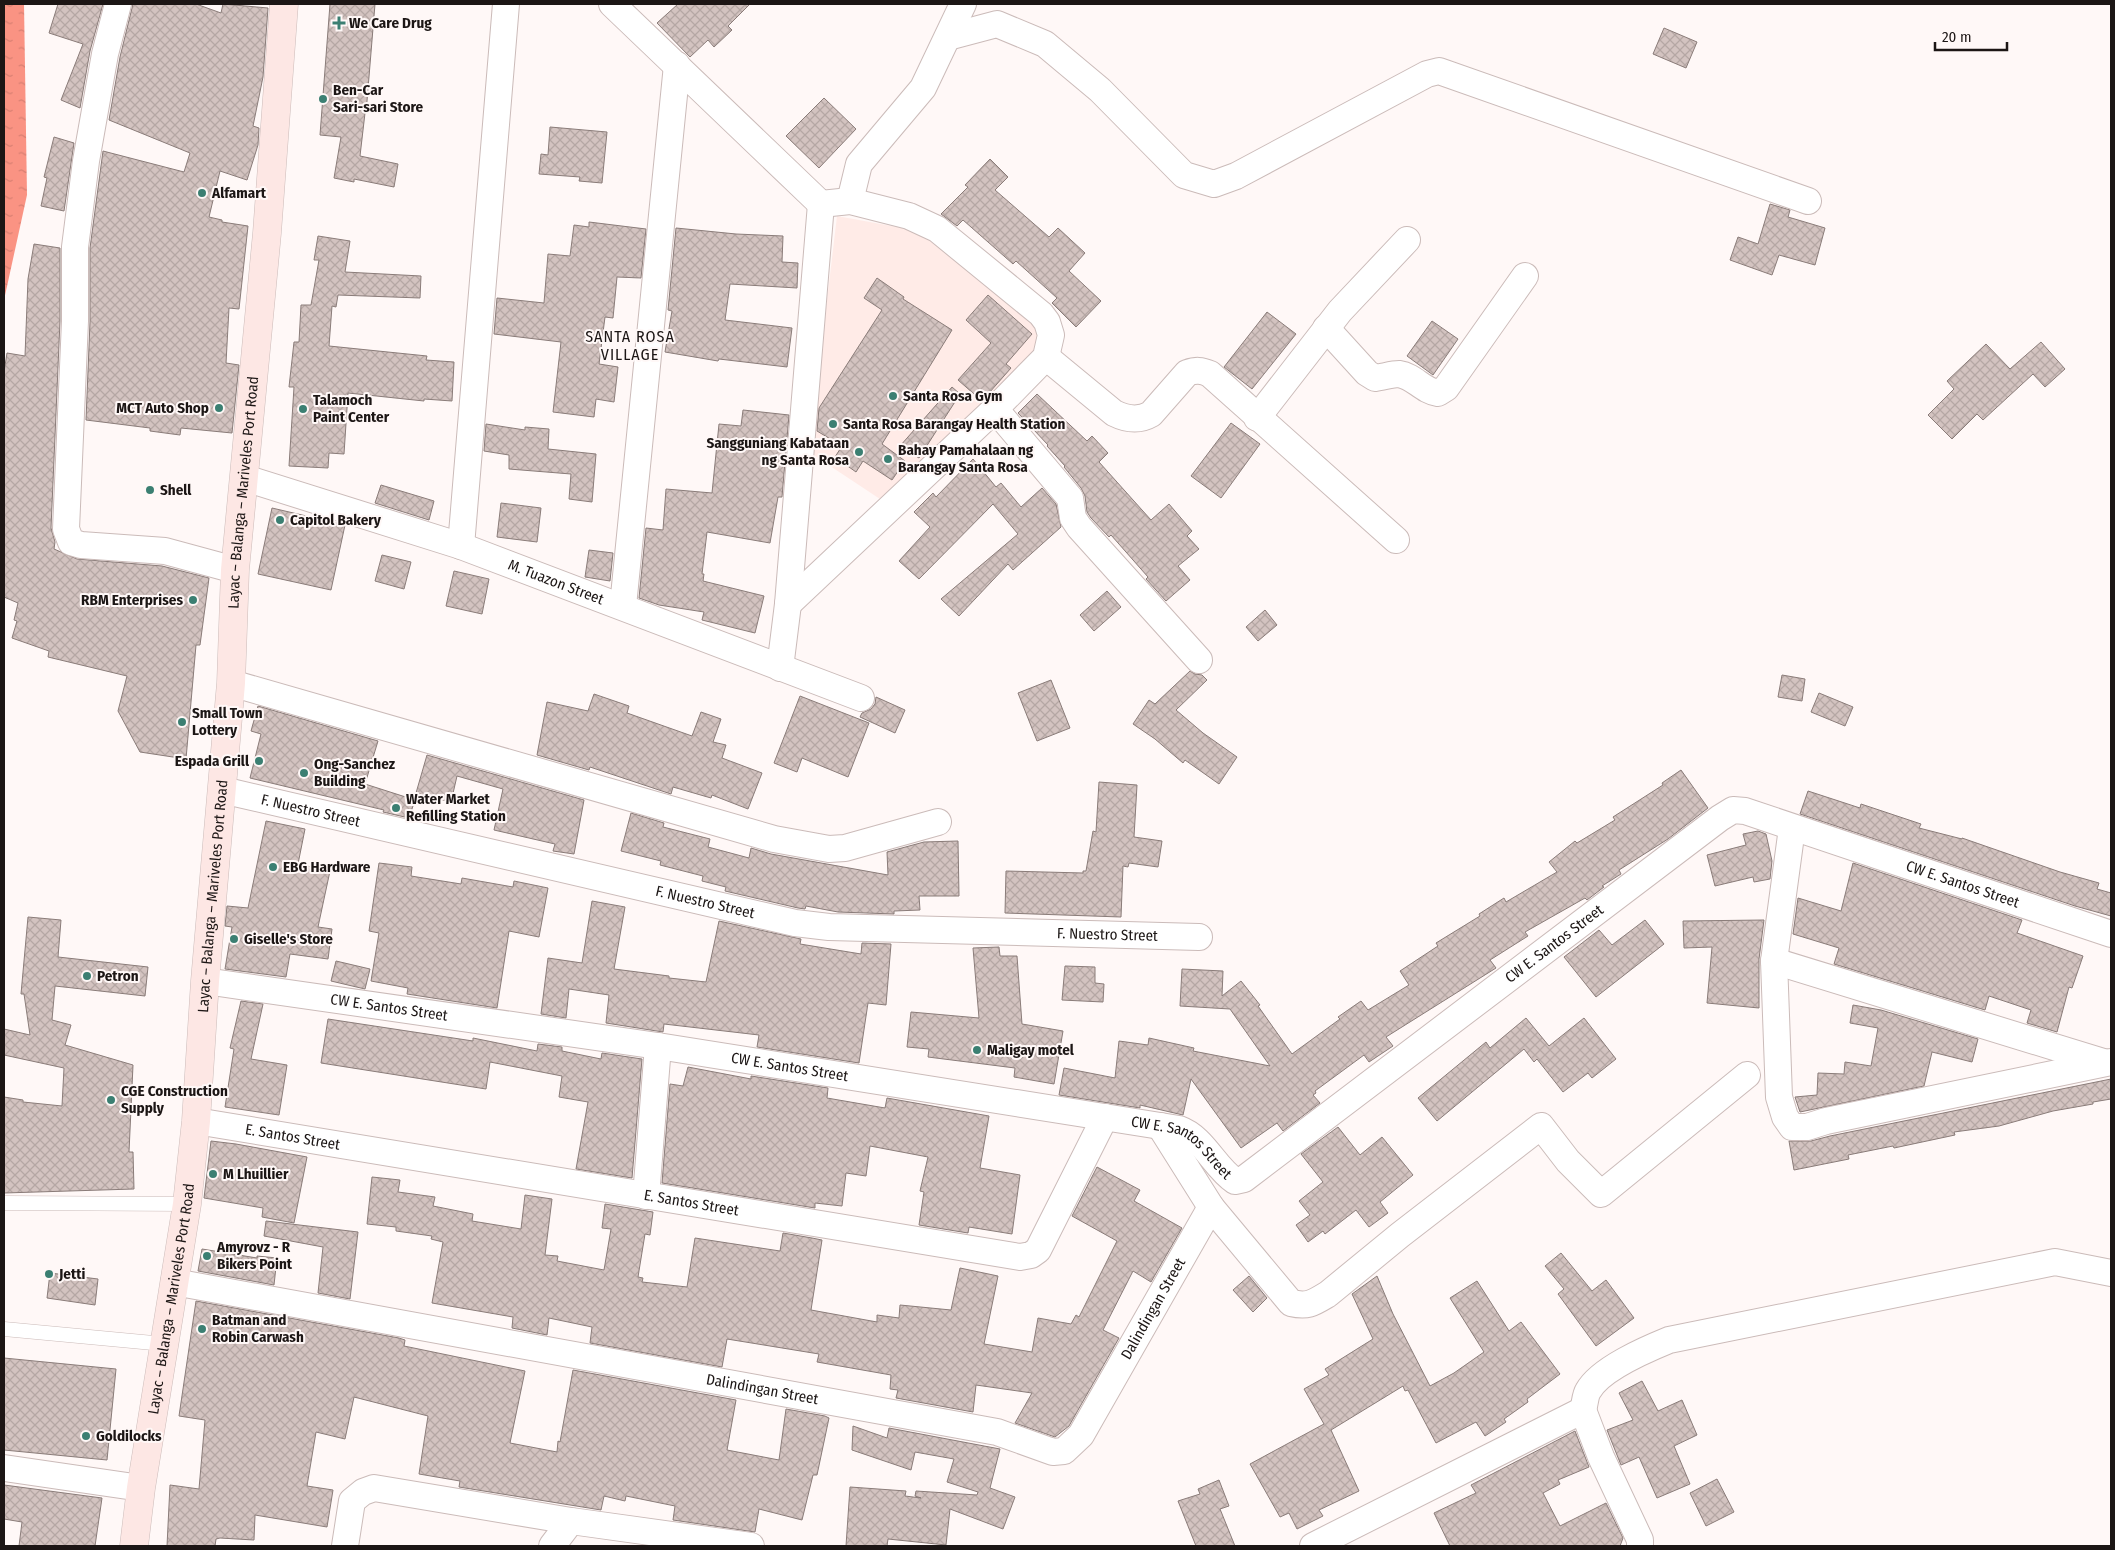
<svg xmlns="http://www.w3.org/2000/svg" width="2115" height="1550" viewBox="0 0 2115 1550" font-family="'Fira Sans Condensed',sans-serif">
<style>
.built{fill:#ffebe7}
.water{fill:url(#water-ripples)}
.building{fill:url(#building-cross-hatch);stroke:#8a7c79}
.lines{fill:none;stroke-linecap:round;stroke-linejoin:round}
.lane-casing{stroke:#cbbbb9;stroke-width:15}
.street-casing{stroke:#cbbbb9;stroke-width:28}
.secondary-casing{stroke:#cbbbb9;stroke-width:29}
.lane{stroke:#fff;stroke-width:14}
.street{stroke:#fff;stroke-width:26}
.secondary{stroke:#fde7e4;stroke-width:28}
.poi-dot{fill:#3b7f72;stroke:#fff8f7;stroke-width:2}
.labels{text-anchor:middle;dominant-baseline:central;stroke-width:4;stroke-linejoin:round;paint-order:stroke}
.poi-label{font-size:15px;font-weight:bold;fill:#1c1615;stroke:#fff8f7;text-anchor:start}
.street-label{font-size:15px;fill:#1c1615;stroke:#fff8f7}
.neighbourhood-label{font-size:16px;letter-spacing:1px;fill:#1c1615;stroke:#fff8f7}
</style>
<defs>
<pattern id="water-ripples" width="26" height="14" patternUnits="userSpaceOnUse" patternTransform="scale(1.25)"><rect width="26" height="14" fill="#fa9383"/><path d="M2 4q2-2 4 0t4 0M15 11q2-2 4 0t4 0" fill="none" stroke="#d67e70"/></pattern>
<pattern id="building-cross-hatch" width="8" height="8" patternUnits="userSpaceOnUse" patternTransform="scale(1.25)"><rect width="8" height="8" fill="#d3c3c0"/><path d="M0 0l8 8M0 8l8-8" fill="none" stroke="#b5a7a4"/></pattern>
</defs>
<rect width="100%" height="100%" fill="#fff8f7"/>
<path class="built" d="M837,216L930,233L1036,327L1038,346L981,408L883,501L809,452Z"/>
<path class="water" d="M4,4H24L27,195L4,300Z"/>
<g class="building">
<path d="M58,4H103L90,51L80,108L61,100L83,44L49,33Z"/>
<path d="M133,4H196L221,13L223,4L268,8L263,77L253,126L259,128L258,145L247,180L220,171L209,217L222,220V222L248,226L239,309L229,308L226,363L239,365L232,433L181,428L180,435L150,431V428L86,420L90,322V248L103,151L184,172L190,153L109,120L120,57Z"/>
<path d="M330,4H375L366,113H365L360,156L398,164L394,187L354,179V182L334,178L341,137L320,135Z"/>
<path d="M678,4H750L728,26L732,30L714,47L708,40L690,57L657,23Z"/>
<path d="M1664,28L1697,42L1686,68L1653,54Z"/>
<path d="M824,98L856,129L819,168L786,136Z"/>
<path d="M550,127L607,132L602,183L579,181L580,177L539,174L541,154L548,155Z"/>
<path d="M54,137L74,143L64,211L41,206L47,178L44,177Z"/>
<path d="M990,159L1008,177L995,190L1049,237L1058,228L1085,253L1069,271L1101,301L1076,327L1052,303L1057,298L1016,261L1013,264L963,220L957,226L941,214L968,187L965,185Z"/>
<path d="M1770,204L1790,210L1788,217L1825,228L1815,265L1779,255L1772,275L1730,260L1738,237L1758,244Z"/>
<path d="M589,222L646,229L641,278L617,277L613,318L605,317L599,364L618,367L614,402L596,399L594,417L553,412L561,342L494,334L497,298L544,303L548,254L570,256L574,225L589,227Z"/>
<path d="M676,228L736,234L783,236L782,262L798,263L797,288L730,284L725,320L792,328L787,367L719,359L718,361L665,352L672,311L668,310Z"/>
<path d="M318,236L350,241L345,272L421,276L420,298L338,295L336,307L332,306L329,346L427,356L426,360L454,362L452,401L424,399V401L348,393L344,454L329,453L328,468L289,466L294,387H289L294,342H299L301,305H311L319,260H314Z"/>
<path d="M34,244L60,248V321L51,528L55,542L54,549L77,559L162,566L209,578L200,645H196L186,759L140,752L118,711L127,676L48,657L49,651L12,638L17,621L14,620L18,603L4,597V372L7,353L25,356L28,279Z"/>
<path d="M877,278L904,297L903,299L952,330L882,444L905,461L892,480L863,461L856,472L835,457L842,446L817,431L819,408L882,310L864,298Z"/>
<path d="M988,295L1032,334L1006,364L1011,368L982,401L958,380L991,343L966,320Z"/>
<path d="M1267,312L1296,334L1252,389L1224,367Z"/>
<path d="M1432,321L1458,339L1433,375L1407,356Z"/>
<path d="M2041,342L2065,369L2045,387L2033,374L1983,420L1977,414L1952,439L1928,415L1954,389L1947,381L1986,344L2010,369Z"/>
<path d="M952,387L960,394L919,458L900,446Z"/>
<path d="M1037,394L1087,441L1092,436L1108,453L1099,462L1151,520L1169,504L1192,531L1187,536L1199,549L1178,566L1190,580L1166,601L1146,579L1148,577L1111,535L1109,537L1091,518L1087,512L1085,496L1081,488L1064,467L1065,466L1047,446L1048,445L1018,413Z"/>
<path d="M743,410L789,415L782,497H778L770,543L707,532L702,574H704L703,581L764,596L755,633L702,620L704,612L659,605L639,598L646,528L663,530L666,489L712,493L719,424L741,426Z"/>
<path d="M1231,423L1260,444L1221,498L1191,476Z"/>
<path d="M486,424L525,430V427L549,429L548,449L596,454L592,502L569,499L571,474L509,469V455L484,451Z"/>
<path d="M973,459L996,487L1001,483L1021,507L1042,488L1056,504L1061,527L1013,570L1008,564L959,616L941,599L1018,534L993,504L919,579L899,561L930,527L914,512L933,493L936,497Z"/>
<path d="M381,485L434,501L429,520L375,503Z"/>
<path d="M501,503L541,508L537,542L497,537Z"/>
<path d="M272,508L345,525L331,590L258,574Z"/>
<path d="M589,550L613,553L610,581L585,577Z"/>
<path d="M382,555L411,562L404,589L375,581Z"/>
<path d="M454,571L489,579L482,614L446,606Z"/>
<path d="M1107,591L1121,607L1094,631L1080,615Z"/>
<path d="M1265,610L1277,625L1258,641L1246,627Z"/>
<path d="M1190,671L1195,674L1202,675L1207,680L1176,710L1203,733L1237,757L1219,784L1185,760L1183,763L1155,739L1133,724L1149,700L1155,704Z"/>
<path d="M1782,675L1805,679L1802,701L1778,697Z"/>
<path d="M1051,680L1070,728L1037,741L1018,693Z"/>
<path d="M1819,693L1853,707L1845,726L1811,712Z"/>
<path d="M594,694L629,706L627,713L692,736L701,712L721,719L713,742L726,745L722,758L762,773L748,809L712,795L711,798L673,787L671,794L590,767L589,770L537,755L547,702L588,711Z"/>
<path d="M800,696L869,723L848,777L802,758L797,772L774,763Z"/>
<path d="M876,697L905,710L895,733L860,717L862,713L871,709L875,704Z"/>
<path d="M258,706L378,741L365,784L415,800L409,818L383,812L384,810L250,778L261,734L251,731Z"/>
<path d="M427,755L584,800L574,854L553,851L555,844L494,830L503,789L457,776L451,802L416,793Z"/>
<path d="M1681,770L1708,808L1668,839L1619,870L1621,874L1602,886L1604,887L1587,900L1585,898L1525,932L1528,936L1490,960L1496,968L1386,1037L1393,1046L1369,1062L1364,1055L1315,1091L1316,1093L1313,1095L1320,1103L1283,1131L1277,1123L1241,1148L1191,1079L1183,1115L1140,1105V1108L1059,1095L1064,1068L1115,1078L1119,1041L1148,1045L1149,1038L1194,1048L1193,1051L1270,1066L1230,1009L1180,1006L1182,969L1223,971L1222,996L1241,981L1260,1005L1258,1006L1292,1054L1340,1019L1338,1017L1361,1001L1368,1010L1409,985L1400,971L1438,946L1436,943L1480,916L1479,914L1504,898L1506,902L1557,872L1549,862L1575,841L1577,843L1615,820L1613,817L1663,785L1662,783Z"/>
<path d="M1099,782L1137,785L1134,837L1162,841L1158,867L1129,863L1128,867L1123,866L1121,917L1005,913L1006,871L1083,873V871H1086L1093,831L1096,832Z"/>
<path d="M1808,791L1860,808L1861,804L1921,824L1919,828L1962,839V838L2060,872L2099,883L2097,889L2111,893V916L2075,906L1800,814Z"/>
<path d="M631,813L664,823L663,827L710,839L708,847L749,858L751,848L771,854L888,875L887,852L924,842L958,841L959,896H919L920,910L894,911V914L838,912L806,906L805,909L798,908L725,891L726,887L702,881L703,876L660,865L661,861L621,851Z"/>
<path d="M266,821L305,829L298,864L330,871L318,927L332,929L328,959L290,954L286,977L225,969L232,927L225,926L227,906L248,908Z"/>
<path d="M1758,831L1766,834L1772,861L1770,879L1754,882L1753,877L1715,886L1707,855L1746,845L1743,834Z"/>
<path d="M379,863L412,867L411,876L461,884L462,878L513,887L514,881L548,888L539,937L509,931L497,1008L407,994L408,988L371,981L379,933L369,931Z"/>
<path d="M1853,863L2022,920L2017,933L2083,956L2072,988L2069,987L2057,1032L2027,1023L2031,1010L1989,996L1985,1010L1834,964L1839,948L1793,934L1798,898L1841,911Z"/>
<path d="M592,901L625,907L614,969L669,976V978L706,982L719,921L801,939L800,944L861,954L862,943L891,944L886,1005L868,1003L859,1063L757,1047L759,1035L664,1024L663,1032L606,1023L609,995L569,989L566,1018L541,1014L548,958L582,963Z"/>
<path d="M28,917L61,920L58,957L148,967L145,996L55,986L52,1020L71,1025L65,1045L133,1065L129,1152H133L134,1189L4,1193V1097L23,1100V1102L62,1106L64,1068L4,1055V1029L30,1035L24,994H21Z"/>
<path d="M1645,920L1664,944L1596,997L1564,957L1599,930L1612,945Z"/>
<path d="M1764,920L1759,959V1008L1707,1003L1712,947L1684,948L1683,921Z"/>
<path d="M999,947L1000,956H1017L1022,1024L1063,1031L1054,1084L1014,1077L1015,1068L928,1057L929,1049L907,1047L911,1012L979,1018L973,948Z"/>
<path d="M336,961L370,969L365,989L331,981Z"/>
<path d="M1065,966L1095,967V983L1104,984L1103,1002L1062,1000Z"/>
<path d="M241,1001L263,1004L251,1059L287,1065L279,1115L225,1107L234,1049L230,1048Z"/>
<path d="M1853,1005L1881,1010L1978,1039L1972,1062L1932,1052L1924,1086L1800,1112L1795,1097L1817,1095L1818,1073L1844,1074L1845,1062L1871,1066L1878,1028L1850,1023Z"/>
<path d="M1526,1018L1549,1046L1584,1018L1616,1059L1592,1078L1588,1073L1563,1092L1537,1059L1534,1062L1524,1049L1437,1121L1418,1098L1486,1042L1490,1048Z"/>
<path d="M328,1019L473,1041V1038L537,1051L538,1044L562,1047V1051L601,1059L602,1053L642,1059L632,1178L576,1169L588,1102L559,1097L562,1076L490,1062L486,1089L321,1063Z"/>
<path d="M688,1067L751,1079V1076L828,1088L827,1098L885,1108L887,1098L989,1116L980,1168L1020,1175L1012,1234L969,1227L968,1233L919,1225L924,1192L920,1191L928,1157L870,1146L866,1176L846,1173L842,1206L815,1203V1208L662,1183L670,1084L683,1086Z"/>
<path d="M2111,1079V1099L2093,1102V1104L2053,1111L1999,1126L1954,1132L1955,1135L1894,1148L1893,1146L1848,1155L1849,1159L1794,1170L1789,1141H1811L1830,1136Z"/>
<path d="M1338,1127L1360,1155L1382,1137L1413,1175L1380,1202L1388,1213L1369,1227L1356,1210L1325,1234L1323,1231L1308,1242L1296,1225L1310,1215L1299,1201L1323,1182L1301,1154Z"/>
<path d="M211,1141L236,1144L307,1157L294,1223L262,1217L263,1208L204,1198Z"/>
<path d="M1097,1167L1140,1190L1134,1201L1182,1228L1151,1282L1133,1271L1103,1330L1119,1338L1069,1426L1055,1437L1015,1423L1032,1393L976,1385L973,1412L896,1398L898,1390L890,1389L891,1375L817,1362L819,1354L727,1339L722,1367L590,1343L592,1327L549,1318L547,1335L512,1328L513,1317L432,1303L443,1242L431,1239L432,1236L396,1231V1227L367,1224L372,1177L400,1180L398,1192L435,1197L433,1206L473,1214L472,1221L521,1229L525,1195L552,1199L545,1255L558,1256L557,1261L604,1270L611,1229L602,1228L605,1204L653,1212L650,1235L645,1234L638,1277L643,1278L642,1282L687,1287L695,1238L780,1251L783,1233L812,1238L822,1240L811,1310L877,1322V1315L899,1318L900,1305L951,1310L960,1268L998,1276L984,1344L1032,1352L1038,1318L1071,1324L1076,1315L1079,1317L1117,1241L1072,1216Z"/>
<path d="M266,1221L358,1232L350,1299L318,1293L323,1247L264,1236Z"/>
<path d="M202,1249L257,1258V1256L277,1258L274,1285L198,1271Z"/>
<path d="M1561,1253L1592,1291L1606,1280L1634,1318L1596,1346L1558,1294L1564,1289L1545,1266Z"/>
<path d="M50,1273L98,1279L95,1305L47,1298Z"/>
<path d="M1249,1276L1267,1298L1253,1312L1233,1290Z"/>
<path d="M1377,1276L1393,1314L1430,1386L1454,1373L1484,1352L1450,1298L1477,1281L1509,1331L1521,1322L1560,1374L1527,1399L1528,1402L1504,1419L1506,1422L1485,1436L1476,1422L1436,1443L1408,1390L1405,1391L1403,1386L1331,1430L1359,1491L1319,1510L1323,1516L1297,1529L1289,1513L1280,1517L1250,1464L1324,1424L1304,1389L1329,1375L1325,1369L1373,1339L1352,1294Z"/>
<path d="M196,1301L399,1338L405,1340L404,1346L525,1371L510,1443L557,1452L558,1441L560,1442L573,1370L736,1400L727,1450L779,1460L786,1409L825,1416L829,1418L817,1475H813L802,1520L759,1509L755,1532L673,1520L675,1506L626,1496L625,1501L604,1496L601,1510L459,1487L460,1481L419,1474L428,1416L354,1397L345,1439L316,1432L307,1486L333,1490L327,1527L255,1515L254,1540L220,1538L216,1539L215,1546H167L170,1485L199,1489L205,1420L179,1416Z"/>
<path d="M4,1358L116,1369L107,1460L4,1450Z"/>
<path d="M1642,1381L1658,1411L1682,1400L1697,1435L1674,1446L1690,1484L1657,1498L1639,1457L1621,1465L1607,1430L1633,1420L1619,1393Z"/>
<path d="M853,1426L887,1438L889,1428L1000,1449L990,1488L1015,1497L1003,1529L950,1509L946,1545L888,1539L887,1546H846L850,1487L906,1491L905,1496L921,1498L915,1496L916,1491L977,1495L978,1492L947,1482L954,1459L915,1452L911,1470L852,1450Z"/>
<path d="M1575,1431L1589,1467L1558,1480L1560,1484L1543,1493L1560,1526L1606,1503L1623,1538L1620,1546H1450L1434,1513L1476,1493L1471,1485Z"/>
<path d="M1717,1479L1734,1512L1706,1526L1690,1493Z"/>
<path d="M1219,1480L1229,1506L1220,1509L1235,1546H1196L1178,1501L1200,1494L1198,1489Z"/>
<path d="M4,1485L102,1498L95,1546H19L22,1522L4,1519Z"/>
</g>
<g class="lines">
<defs>
<g id="lane">
<path d="M4,1203L187,1204"/>
<path d="M4,1329L164,1344"/>
</g>
<g id="street">
<path d="M118,4L105,54L86,161L75,247V321L66,529L71,542L81,545L165,551L235,570"/>
<path d="M612,4L821,204L850,201L909,216L937,229L1041,314L1047,322L1051,335L1046,357L995,409L788,604"/>
<path d="M948,37L997,24L1045,44L1100,90L1184,175L1214,184L1236,176L1427,74L1439,71L1808,201"/>
<path d="M850,201L859,164L923,88L963,4"/>
<path d="M1326,328L1367,373L1375,378C1383,377 1392,374 1399,374C1414,376 1423,391 1438,393L1446,388L1525,276"/>
<path d="M1046,357L1114,413C1126,419 1139,421 1151,414L1187,373C1196,370 1201,370 1210,374L1396,540"/>
<path d="M995,409L1070,498L1073,518L1079,527L1199,660"/>
<path d="M1257,418L1340,311L1407,240"/>
<path id="s1" d="M245,478L461,546L861,698"/>
<path d="M461,546L506,4"/>
<path d="M623,606L677,65"/>
<path d="M780,668L788,604L821,204"/>
<path d="M231,683L774,839L829,849L845,848L938,822"/>
<path id="s2" d="M222,790L795,923L829,927L1199,937"/>
<path d="M1792,828L1774,961L1779,1097L1785,1117L1792,1127H1807L1826,1121L2111,1062"/>
<path d="M1774,961L2103,1062"/>
<path id="s3" d="M205,981L658,1046L1179,1129C1204,1138 1214,1167 1235,1181L1244,1179L1720,818L1733,810L1745,811L2111,934"/>
<path id="s4" d="M196,1121L1020,1257L1031,1255L1038,1250L1105,1117"/>
<path d="M1160,1126L1211,1207L1291,1303C1308,1307 1313,1303 1328,1294L1400,1235L1541,1126L1568,1161L1601,1194L1747,1075"/>
<path d="M646,1196L658,1046"/>
<path id="s5" d="M174,1282L997,1432L1053,1452L1064,1451L1081,1435L1211,1207"/>
<path d="M1583,1410C1585,1404 1585,1396 1588,1391C1600,1369 1647,1349 1669,1340L2055,1262L2111,1273"/>
<path d="M4,1468L141,1488"/>
<path d="M345,1546L352,1501L363,1492L374,1488L571,1521L751,1546"/>
<path d="M552,1546L571,1521"/>
<path d="M1313,1546L1583,1410L1601,1457L1640,1540V1546"/>
</g>
<g id="secondary">
<path id="s6" d="M134,1546L141,1488L187,1204L196,1121L205,981L231,683L235,570L267,233L284,4"/>
</g>
</defs>
<use href="#lane" class="lane-casing"/>
<use href="#street" class="street-casing"/>
<use href="#secondary" class="secondary-casing"/>
<use href="#lane" class="lane"/>
<use href="#street" class="street"/>
<use href="#secondary" class="secondary"/>
</g>
<g class="poi-dot">
<path d="M336.5 15.5h5v5h5v5h-5v5h-5v-5h-5v-5h5z"/>
<circle cx="323" cy="99" r="5"/>
<circle cx="202" cy="193" r="5"/>
<circle cx="893" cy="396" r="5"/>
<circle cx="219" cy="408" r="5"/>
<circle cx="303" cy="409" r="5"/>
<circle cx="833" cy="424" r="5"/>
<circle cx="859" cy="452" r="5"/>
<circle cx="888" cy="459" r="5"/>
<circle cx="150" cy="490" r="5"/>
<circle cx="280" cy="520" r="5"/>
<circle cx="193" cy="600" r="5"/>
<circle cx="182" cy="722" r="5"/>
<circle cx="259" cy="761" r="5"/>
<circle cx="304" cy="773" r="5"/>
<circle cx="396" cy="808" r="5"/>
<circle cx="273" cy="867" r="5"/>
<circle cx="234" cy="939" r="5"/>
<circle cx="87" cy="976" r="5"/>
<circle cx="977" cy="1050" r="5"/>
<circle cx="111" cy="1100" r="5"/>
<circle cx="213" cy="1174" r="5"/>
<circle cx="207" cy="1256" r="5"/>
<circle cx="49" cy="1274" r="5"/>
<circle cx="202" cy="1329" r="5"/>
<circle cx="86" cy="1436" r="5"/>
</g>
<g class="labels">
<g class="poi-label">
<text x="349" y="23">We Care Drug</text>
<text x="333" y="90">Ben-Car<tspan x="333" dy="17">Sari-sari Store</tspan></text>
<text x="212" y="193">Alfamart</text>
<text x="903" y="396">Santa Rosa Gym</text>
<text x="313" y="400">Talamoch<tspan x="313" dy="17">Paint Center</tspan></text>
<text x="209" y="408" text-anchor="end">MCT Auto Shop</text>
<text x="843" y="424">Santa Rosa Barangay Health Station</text>
<text x="849" y="443" text-anchor="end">Sangguniang Kabataan<tspan x="849" dy="17">ng Santa Rosa</tspan></text>
<text x="898" y="450">Bahay Pamahalaan ng<tspan x="898" dy="17">Barangay Santa Rosa</tspan></text>
<text x="160" y="490">Shell</text>
<text x="290" y="520">Capitol Bakery</text>
<text x="183" y="600" text-anchor="end">RBM Enterprises</text>
<text x="192" y="713">Small Town<tspan x="192" dy="17">Lottery</tspan></text>
<text x="249" y="761" text-anchor="end">Espada Grill</text>
<text x="314" y="764">Ong-Sanchez<tspan x="314" dy="17">Building</tspan></text>
<text x="406" y="799">Water Market<tspan x="406" dy="17">Refilling Station</tspan></text>
<text x="283" y="867">EBG Hardware</text>
<text x="244" y="939">Giselle's Store</text>
<text x="97" y="976">Petron</text>
<text x="987" y="1050">Maligay motel</text>
<text x="121" y="1091">CGE Construction<tspan x="121" dy="17">Supply</tspan></text>
<text x="223" y="1174">M Lhuillier</text>
<text x="217" y="1247">Amyrovz - R<tspan x="217" dy="17">Bikers Point</tspan></text>
<text x="59" y="1274">Jetti</text>
<text x="212" y="1320">Batman and<tspan x="212" dy="17">Robin Carwash</tspan></text>
<text x="96" y="1436">Goldilocks</text>
</g>
<g class="street-label">
<text stroke="none"><textPath href="#s6" startOffset="1060">Layac – Balanga – Mariveles Port Road</textPath></text>
<text stroke="none"><textPath href="#s1" startOffset="328">M. Tuazon Street</textPath></text>
<text stroke="none"><textPath href="#s2" startOffset="91">F. Nuestro Street</textPath></text>
<text stroke="none"><textPath href="#s3" startOffset="1926">CW E. Santos Street</textPath></text>
<text stroke="none"><textPath href="#s6" startOffset="655">Layac – Balanga – Mariveles Port Road</textPath></text>
<text stroke="none"><textPath href="#s2" startOffset="496">F. Nuestro Street</textPath></text>
<text stroke="none"><textPath href="#s2" startOffset="901">F. Nuestro Street</textPath></text>
<text stroke="none"><textPath href="#s3" startOffset="1461">CW E. Santos Street</textPath></text>
<text stroke="none"><textPath href="#s3" startOffset="186">CW E. Santos Street</textPath></text>
<text stroke="none"><textPath href="#s3" startOffset="591">CW E. Santos Street</textPath></text>
<text stroke="none"><textPath href="#s4" startOffset="98">E. Santos Street</textPath></text>
<text stroke="none"><textPath href="#s3" startOffset="996">CW E. Santos Street</textPath></text>
<text stroke="none"><textPath href="#s4" startOffset="502">E. Santos Street</textPath></text>
<text stroke="none"><textPath href="#s6" startOffset="250">Layac – Balanga – Mariveles Port Road</textPath></text>
<text stroke="none"><textPath href="#s5" startOffset="1076">Dalindingan Street</textPath></text>
<text stroke="none"><textPath href="#s5" startOffset="598">Dalindingan Street</textPath></text>
</g>
<g class="neighbourhood-label">
<text x="630" y="336">SANTA ROSA<tspan x="630" dy="18">VILLAGE</tspan></text>
</g>
</g>
<rect width="2115" height="1550" fill="none" stroke="#1c1615" stroke-width="10"/>
<path d="M1935 42v8h72v-8" fill="none" stroke="#1c1615" stroke-width="2.5"/>
<text x="1942" y="42" font-size="15" fill="#1c1615" stroke="#fff8f7" stroke-width="4" paint-order="stroke">20 m</text>
</svg>
